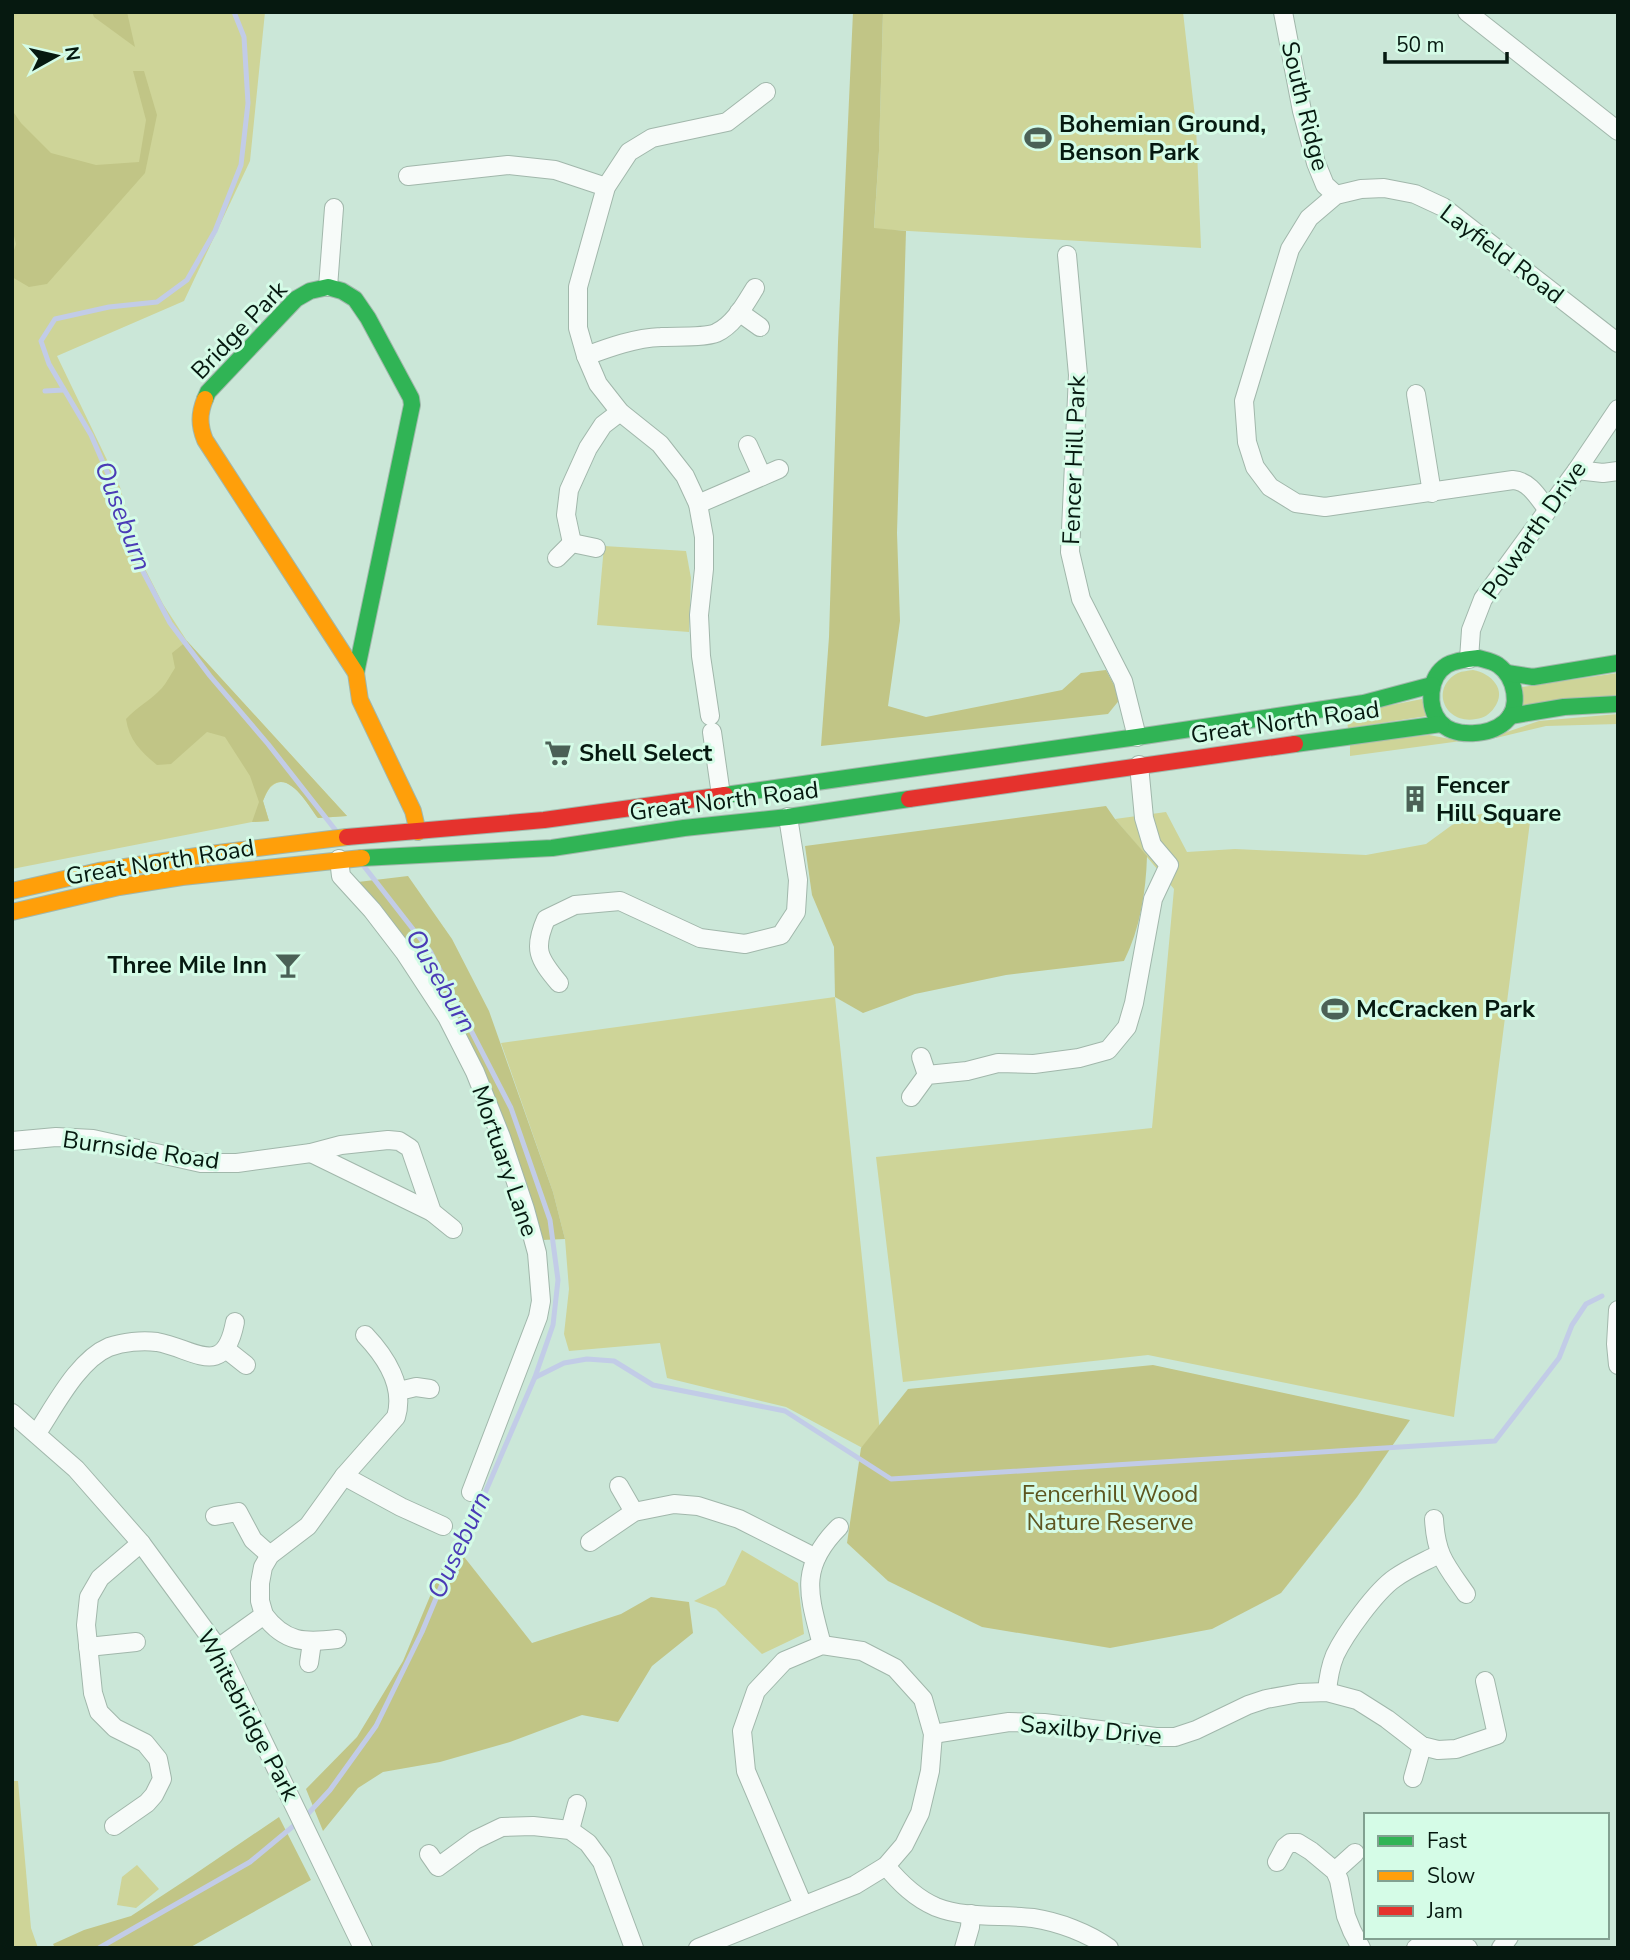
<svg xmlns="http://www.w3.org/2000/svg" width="1630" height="1960" viewBox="0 0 1630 1960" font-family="'Nunito Sans',sans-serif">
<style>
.green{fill:#ced498}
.forest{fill:#c1c586}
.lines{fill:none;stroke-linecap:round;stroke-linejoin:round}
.stream{stroke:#c2cce7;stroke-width:5}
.street-casing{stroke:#a1b7ab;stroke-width:20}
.fast-casing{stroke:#a1b7ab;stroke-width:18}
.slow-casing{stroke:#a1b7ab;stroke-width:18}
.jam-casing{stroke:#a1b7ab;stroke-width:18}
.street{stroke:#f7fbf9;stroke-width:18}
.fast{stroke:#30b455;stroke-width:16}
.slow{stroke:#ff9f0a;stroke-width:16}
.jam{stroke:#e5322d;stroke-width:16}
.labels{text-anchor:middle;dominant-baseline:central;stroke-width:6;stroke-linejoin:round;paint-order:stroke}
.street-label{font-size:24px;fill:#061910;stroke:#d5fce7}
.poi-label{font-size:24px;font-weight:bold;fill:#061910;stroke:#d5fce7;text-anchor:start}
.park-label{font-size:24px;fill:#5d551f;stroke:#d5fce7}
.water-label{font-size:26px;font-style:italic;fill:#4a3bb6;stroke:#d5fce7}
</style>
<rect width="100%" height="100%" fill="#cbe7d8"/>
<g class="green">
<path d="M12,12H265L250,161L184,301L57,356L120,487L139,557L163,604L187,641L347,816L318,818C308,805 289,770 272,786C268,789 265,796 263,801L269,821L252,822L12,869Z"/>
<path d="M883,12H1183L1196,126L1201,248L874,229L879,151Z"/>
<path d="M604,546L686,551L691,578L689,632L597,625Z"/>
<path d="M1473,670C1491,673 1508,690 1494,708C1490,714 1484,718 1476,719C1445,725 1429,688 1458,673C1462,671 1468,671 1473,670Z"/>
<path d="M1618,673V695L1522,706V687Z"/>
<path d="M1422,699L1427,716L1348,728L1346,714Z"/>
<path d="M1618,714V724L1546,726L1496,738L1495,736L1539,721Z"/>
<path d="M1429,735L1461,741L1350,756V744Z"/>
<path d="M1509,809L1531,814L1454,1417L1148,1355L903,1382L876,1157L1152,1128L1174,889L1115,819L1166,812L1187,852L1235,849L1366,855L1426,844L1452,825L1476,815Z"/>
<path d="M835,997L880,1432L870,1452L786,1407L667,1378L660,1343L569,1351L564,1334L569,1289L565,1239L553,1192L501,1043Z"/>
<path d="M742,1550L798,1583L804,1634L762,1654L716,1609L694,1601L725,1585Z"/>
<path d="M12,1781H18L31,1928L38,1948H12Z"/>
<path d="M137,1865L159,1889L136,1908L117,1905L122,1877Z"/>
</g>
<g class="forest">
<path d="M92,12H127L135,47L94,17Z"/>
<path d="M853,12H883L879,151L874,228L906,231L897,533L900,621L888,706L926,717L1062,690L1081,673L1106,670L1121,698L1108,714L821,746L829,637L838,342Z"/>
<path d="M133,71H144L157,115L145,173L47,284L29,287L12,277V257L16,244L12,228V110L21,123L51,153L96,165L139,162L146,120Z"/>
<path d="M187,641L347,816L318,818C308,805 289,770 271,786C268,789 265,796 263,801L269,821L252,822L259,802L250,776L225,737L207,732L171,764L157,765C141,752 129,740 126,719C137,707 151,700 162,688C167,682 171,674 175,668L172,653Z"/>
<path d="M1106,806L1115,819L1147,856C1146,892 1140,929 1124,961L1006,975L915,994L863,1013L835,997L834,947L812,895L805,846Z"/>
<path d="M408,876L452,939L489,1011L553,1192L565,1239L542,1240C518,1152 486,1061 437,983C414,947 382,917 358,882Z"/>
<path d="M1153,1365L1410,1420L1357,1497L1281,1593L1212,1629L1110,1648L982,1627L888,1581L847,1543L861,1448L908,1389Z"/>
<path d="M448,1553H461L532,1643L621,1614L651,1597L689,1602L693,1633L652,1666L618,1722L582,1715L510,1742L440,1762L383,1772L358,1788L323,1831L306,1789L357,1737L403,1661Z"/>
<path d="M279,1817L311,1880L189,1948H55L53,1944L84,1930L131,1916L192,1876Z"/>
</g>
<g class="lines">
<g class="stream">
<path d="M234,12L244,37L248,103L241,165L215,231L187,280L157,302L109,307L55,319L41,341L49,364L91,435L115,490L138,562L170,623L210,676L268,744L337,832"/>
<path d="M45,391L64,390"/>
<path d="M536,1377L564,1363L587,1359L614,1361L653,1385L785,1411L891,1479L1495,1441L1559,1358L1572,1325L1586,1304L1602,1296"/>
<path d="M305,1817L330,1790L376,1726L422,1632L455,1553L485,1493L535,1377L553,1325L558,1280L550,1220L511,1108L430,951L363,865"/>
<path d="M99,1948L250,1862L297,1823"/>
</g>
<defs>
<g id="street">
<path d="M1283,12L1302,111L1316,163L1325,185L1336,195"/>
<path d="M1467,12L1618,131"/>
<path d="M408,176L508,165L555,170L606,187"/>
<path d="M1067,255L1078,375L1070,552L1081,599L1123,681L1137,737"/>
<path d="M328,287L334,208"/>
<path d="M739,312L760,327"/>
<path d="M586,356C610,347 635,338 661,337C674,336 704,338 716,333C734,325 745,304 755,288"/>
<path d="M1416,394L1432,493"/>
<path d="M748,445L762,476"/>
<path d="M1577,470L1603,473L1618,471"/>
<path d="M698,504L779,469"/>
<path d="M1547,509C1538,497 1529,481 1513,480L1325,507L1296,503L1270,487L1255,467L1247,442L1244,401L1290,249L1309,218L1336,195L1361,189L1384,188L1415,194L1443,207L1618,343"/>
<path d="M572,543L566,515L569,490L588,448L603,425L620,412"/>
<path d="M557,558L572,543L596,548"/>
<path d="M1469,659L1471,630L1483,599L1577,470L1618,409"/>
<path d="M710,716L701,656L699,615L704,569V537L698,504L685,476L660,444L620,412L598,384L586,356L578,328V287L606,187L629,152L652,138L727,122L766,92"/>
<path d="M712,732L721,795"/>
<path d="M339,859L341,876L372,910L405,953L447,1017L475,1072L501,1137L525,1209L537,1253L541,1301L538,1317L471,1492"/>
<path d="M559,983C538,958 533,949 546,919L575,905L620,901L700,938L745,944L781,935L796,912L798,880L788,817"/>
<path d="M921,1057L927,1075"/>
<path d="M911,1097L927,1075L967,1071L998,1063L1034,1064L1079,1058L1108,1050L1127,1027L1134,1003L1153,899L1169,865L1152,845L1144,818L1139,765"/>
<path d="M12,1141L56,1137L93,1139L201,1163H237L311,1153L341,1145L388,1140L399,1141L410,1148L432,1212L453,1229"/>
<path d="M311,1153L432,1212"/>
<path d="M1618,1310L1616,1344L1618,1365"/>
<path d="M227,1350L246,1365"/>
<path d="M399,1391L416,1387L430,1389"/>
<path d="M12,1413L76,1469L141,1543L218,1648L363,1948"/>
<path d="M37,1433C55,1406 78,1360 109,1347C123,1342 142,1340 157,1342C195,1349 224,1380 235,1322"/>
<path d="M344,1476L401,1507L443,1526"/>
<path d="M619,1486L634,1512"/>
<path d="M215,1516L238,1512L253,1540L270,1555"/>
<path d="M1434,1519C1436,1556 1446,1565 1466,1594"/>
<path d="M590,1542L634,1512L674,1504L698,1506L739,1519L816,1558"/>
<path d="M264,1615C285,1643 305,1643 337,1639"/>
<path d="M822,1645C809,1595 798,1568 839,1527"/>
<path d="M88,1647L136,1642"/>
<path d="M218,1648L264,1615L260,1601V1583L263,1567L270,1555L308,1526L344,1476L396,1417C405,1387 386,1357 365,1335"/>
<path d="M309,1663L312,1642"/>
<path d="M1327,1692C1328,1680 1330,1667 1335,1655C1345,1634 1376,1591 1395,1578C1409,1568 1424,1562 1439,1554"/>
<path d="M933,1734L1009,1722L1044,1723L1156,1737H1175L1196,1730L1248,1705L1266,1699L1299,1693L1327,1692L1357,1700L1387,1719L1422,1746L1438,1750L1456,1749L1497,1735L1485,1681"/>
<path d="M1413,1778L1422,1746"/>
<path d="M114,1826L147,1803L154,1795L162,1779L158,1759L145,1743L115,1728L99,1712L93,1693L86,1625L89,1597L100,1578L141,1543"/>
<path d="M570,1830L577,1804"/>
<path d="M429,1854L438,1867L475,1840L502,1827L533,1826L570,1830L588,1843L602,1862L634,1948"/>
<path d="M1277,1862L1285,1847L1290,1843H1298L1311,1851L1335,1871L1339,1880L1346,1916L1352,1931L1361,1948"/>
<path d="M886,1866C900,1883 915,1898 936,1907C966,1919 1001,1914 1033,1918C1059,1922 1088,1933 1109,1948"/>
<path d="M1335,1871L1355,1853"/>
<path d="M698,1948L855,1885L886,1866L904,1845L920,1813L930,1771L933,1734L923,1699L895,1668L862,1651L822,1645L784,1661L756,1691L742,1731L746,1771L803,1905"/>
<path d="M964,1948L970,1927L971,1914"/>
<path d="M1416,1948C1433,1938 1451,1939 1468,1948"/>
<path d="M1501,1948L1509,1937"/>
</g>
<g id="fast">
<path d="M205,399L208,392L296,299L310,291L328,287L342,291L355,299L368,318L411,398L412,405L356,673"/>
<path d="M1478,658C1485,660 1492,661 1498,665C1515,677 1522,707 1505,722C1490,735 1455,739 1440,722C1427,707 1428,677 1447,665C1456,660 1468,659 1478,658Z"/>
<path d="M1507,673L1533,677L1618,663"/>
<path d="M1510,716L1564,707L1618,704"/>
<path d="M1295,744L1441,724"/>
<path d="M725,795L1137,737L1364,703L1432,685"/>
<path d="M362,858L552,848L684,828L788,817L909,799"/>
</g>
<g id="slow">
<path d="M205,399C199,414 199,425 205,440L356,673L360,700L413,811L418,832"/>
<path d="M12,891L99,871L210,854L347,837"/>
<path d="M12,912L119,887L182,877L362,858"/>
</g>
<g id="jam">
<path d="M909,799L1295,744"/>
<path d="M347,837L544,820L725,795"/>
</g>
</defs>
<use href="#street" class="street-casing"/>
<use href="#fast" class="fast-casing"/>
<use href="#slow" class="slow-casing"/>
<use href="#jam" class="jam-casing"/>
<use href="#street" class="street"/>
<use href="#fast" class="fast"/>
<use href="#slow" class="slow"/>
<use href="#jam" class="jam"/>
</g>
<defs>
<symbol id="stadium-bare" viewBox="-9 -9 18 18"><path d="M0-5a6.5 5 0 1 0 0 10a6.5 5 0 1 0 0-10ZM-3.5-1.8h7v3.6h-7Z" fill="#4b6156" stroke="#d5fce7" stroke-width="2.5" paint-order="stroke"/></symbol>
<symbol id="supermarket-bare" viewBox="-9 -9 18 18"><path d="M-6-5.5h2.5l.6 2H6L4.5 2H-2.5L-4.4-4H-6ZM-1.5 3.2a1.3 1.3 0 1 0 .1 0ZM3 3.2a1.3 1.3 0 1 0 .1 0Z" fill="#4b6156" stroke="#d5fce7" stroke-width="2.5" paint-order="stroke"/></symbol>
<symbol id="building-bare" viewBox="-9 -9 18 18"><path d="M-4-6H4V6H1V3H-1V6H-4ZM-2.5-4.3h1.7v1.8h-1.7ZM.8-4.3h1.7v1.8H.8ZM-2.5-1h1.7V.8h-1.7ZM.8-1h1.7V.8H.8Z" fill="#4b6156" stroke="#d5fce7" stroke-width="2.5" paint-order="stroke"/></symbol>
<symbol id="bar-bare" viewBox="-9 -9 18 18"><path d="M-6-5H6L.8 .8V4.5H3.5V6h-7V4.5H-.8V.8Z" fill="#4b6156" stroke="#d5fce7" stroke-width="2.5" paint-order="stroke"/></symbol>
</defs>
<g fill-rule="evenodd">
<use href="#stadium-bare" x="1019" y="119" width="38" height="38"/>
<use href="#supermarket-bare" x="539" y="734" width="38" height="38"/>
<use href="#building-bare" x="1396" y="780" width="38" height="38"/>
<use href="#bar-bare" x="269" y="946" width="38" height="38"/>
<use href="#stadium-bare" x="1316" y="990" width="38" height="38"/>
</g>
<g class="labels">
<g class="street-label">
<text transform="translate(1305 106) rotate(76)">South Ridge</text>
<text transform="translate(1502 254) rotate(37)">Layfield Road</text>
<text transform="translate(239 330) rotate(-46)">Bridge Park</text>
<text transform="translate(1074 460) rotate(-88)">Fencer Hill Park</text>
<text transform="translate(1534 530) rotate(-55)">Polwarth Drive</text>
<text transform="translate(1285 722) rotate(-8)">Great North Road</text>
<text transform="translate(724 801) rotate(-7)">Great North Road</text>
<text transform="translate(160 862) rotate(-9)">Great North Road</text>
<text transform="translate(141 1150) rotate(8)">Burnside Road</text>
<text transform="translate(505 1161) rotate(71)">Mortuary Lane</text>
<text transform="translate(248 1715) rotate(62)">Whitebridge Park</text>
<text transform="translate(1091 1730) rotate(5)">Saxilby Drive</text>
</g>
<g class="poi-label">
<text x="1059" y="124">Bohemian Ground,<tspan x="1059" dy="28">Benson Park</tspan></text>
<text x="579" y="753">Shell Select</text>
<text x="1436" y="785">Fencer<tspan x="1436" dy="28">Hill Square</tspan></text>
<text x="267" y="965" text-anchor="end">Three Mile Inn</text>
<text x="1356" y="1009">McCracken Park</text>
</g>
<g class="park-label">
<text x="1110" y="1494">Fencerhill Wood<tspan x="1110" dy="28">Nature Reserve</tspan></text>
</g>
<g class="water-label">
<text transform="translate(123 516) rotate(69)">Ouseburn</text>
<text transform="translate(441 981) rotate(60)">Ouseburn</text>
<text transform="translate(459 1545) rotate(-65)">Ouseburn</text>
</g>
</g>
<rect width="1630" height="1960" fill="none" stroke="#061910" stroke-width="28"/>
<rect x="1364" y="1813" width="245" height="126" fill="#d5fce7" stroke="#82a191" stroke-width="2"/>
<rect x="1378" y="1836" width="35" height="10" fill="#30b455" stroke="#82a191" stroke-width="2"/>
<text x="1427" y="1848" font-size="21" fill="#061910">Fast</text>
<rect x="1378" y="1871" width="35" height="10" fill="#ff9f0a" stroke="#82a191" stroke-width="2"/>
<text x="1427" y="1883" font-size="21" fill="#061910">Slow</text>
<rect x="1378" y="1906" width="35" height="10" fill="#e5322d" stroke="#82a191" stroke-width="2"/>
<text x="1427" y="1918" font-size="21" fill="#061910">Jam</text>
<g transform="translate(56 56) rotate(82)" stroke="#d5fce7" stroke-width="5" paint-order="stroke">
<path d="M0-5L12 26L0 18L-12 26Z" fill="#061910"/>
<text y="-10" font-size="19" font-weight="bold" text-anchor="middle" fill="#061910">N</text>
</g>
<path d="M1385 52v10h122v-10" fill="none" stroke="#061910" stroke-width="3.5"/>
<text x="1396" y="52" font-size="21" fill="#061910" stroke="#d5fce7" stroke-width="5" paint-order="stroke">50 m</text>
</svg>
